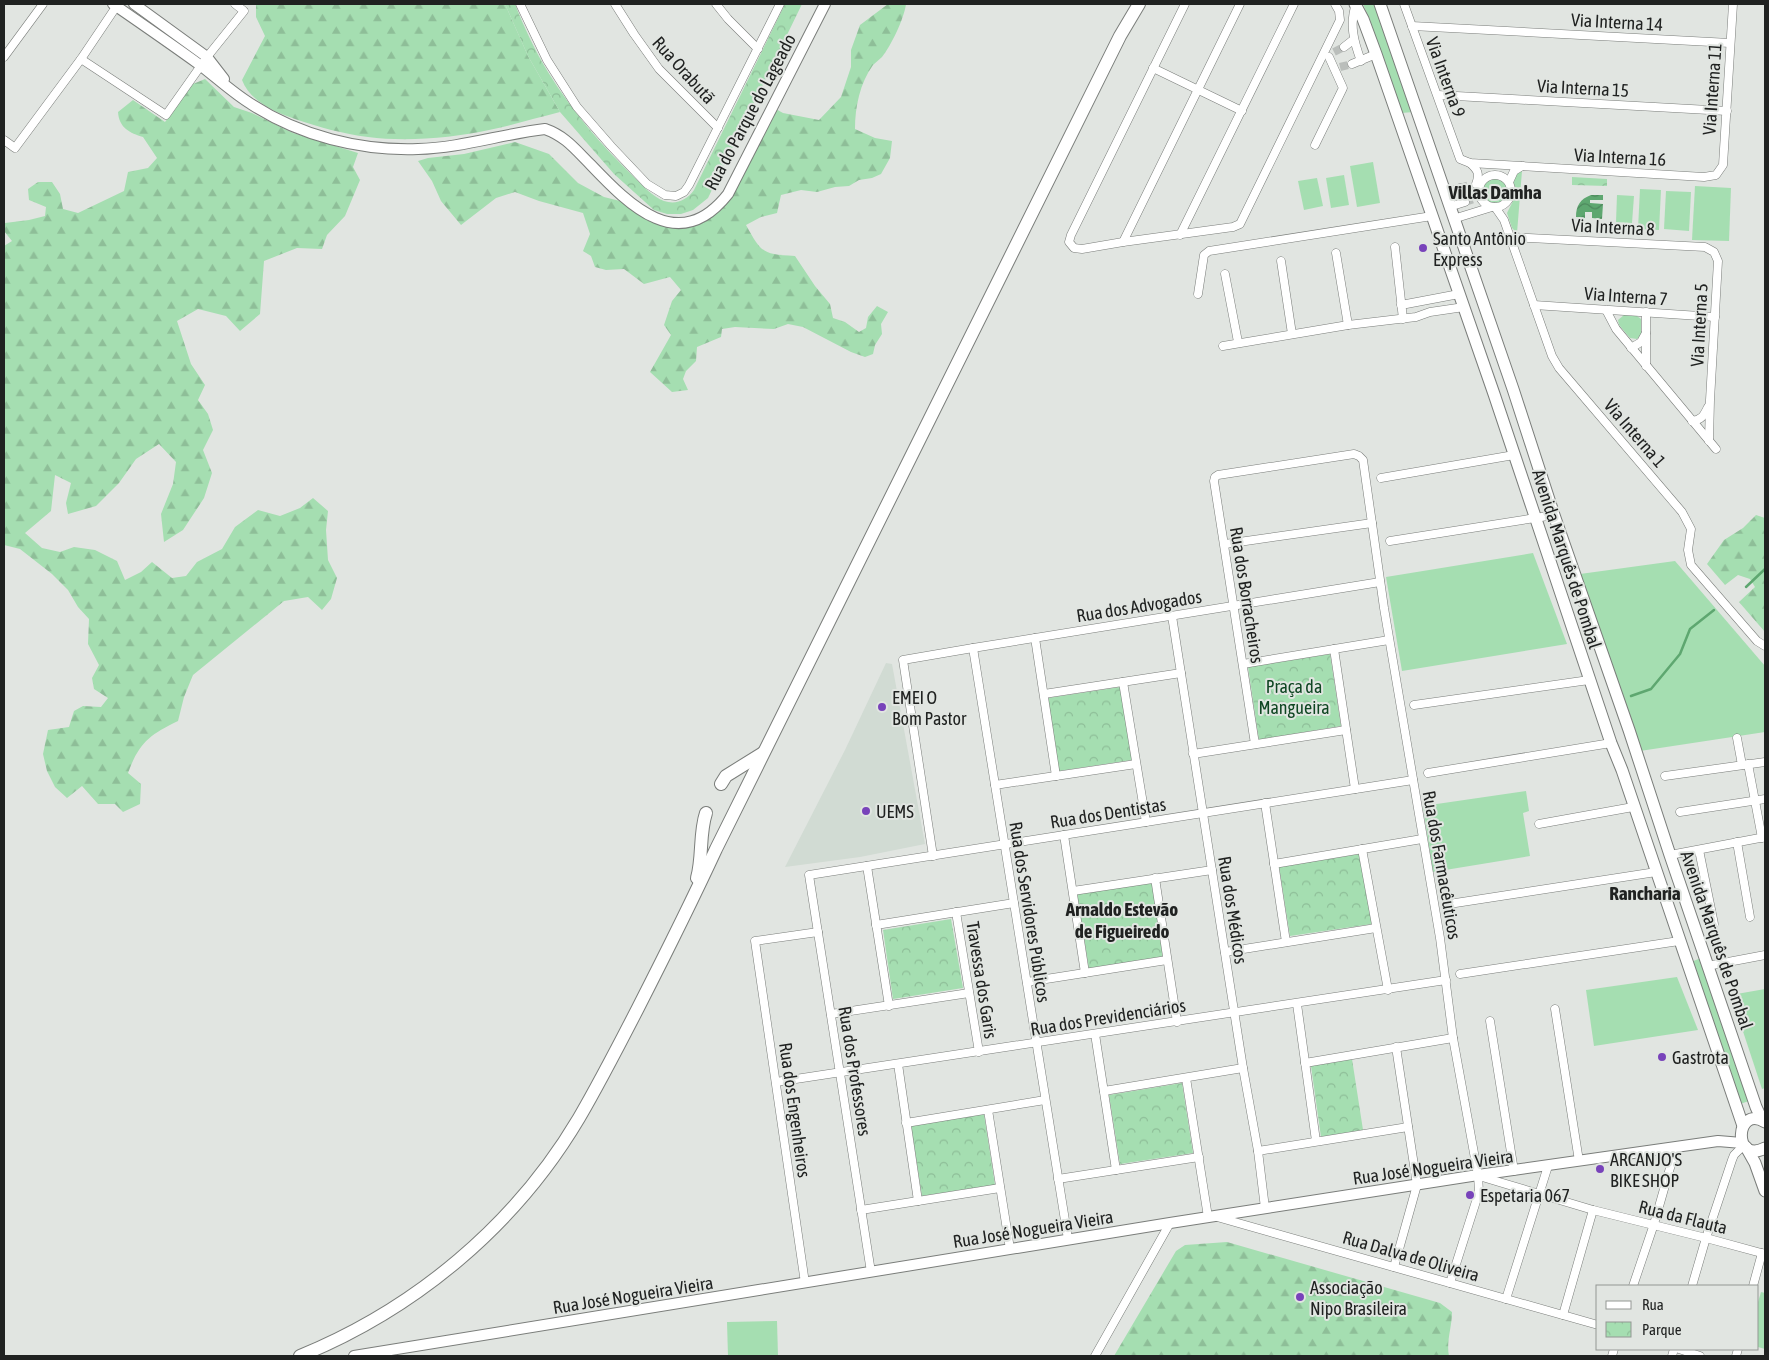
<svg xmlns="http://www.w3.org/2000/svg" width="1769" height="1360" viewBox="0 0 1769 1360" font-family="'Asap Condensed',sans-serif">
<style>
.built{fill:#d1dbd3}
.grass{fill:#a5deb1}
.forest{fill:url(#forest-firs)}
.park{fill:url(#park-crowns)}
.water{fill:url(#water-waves)}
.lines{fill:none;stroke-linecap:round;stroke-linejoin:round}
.stream{stroke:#5ea770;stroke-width:2.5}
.minor-tunnel{stroke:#babebb;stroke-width:8;stroke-dasharray:8 4;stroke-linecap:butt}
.minor-casing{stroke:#7a7d7a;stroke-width:9}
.tertiary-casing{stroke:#7a7d7a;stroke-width:12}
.secondary-casing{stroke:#7a7d7a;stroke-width:13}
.trunk-casing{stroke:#7a7d7a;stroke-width:14}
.minor{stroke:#fff;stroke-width:8}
.tertiary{stroke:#fff;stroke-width:10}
.secondary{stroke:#fff;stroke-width:11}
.trunk{stroke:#fff;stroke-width:12}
.poi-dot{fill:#7843ba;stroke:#e1e5e1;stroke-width:2}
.labels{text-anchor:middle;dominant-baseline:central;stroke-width:4;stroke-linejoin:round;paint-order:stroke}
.street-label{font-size:18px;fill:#202221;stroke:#e1e5e1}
.poi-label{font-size:18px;fill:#202221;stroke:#e1e5e1;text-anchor:start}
.park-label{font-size:18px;fill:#0f4622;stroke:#e1e5e1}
.neighbourhood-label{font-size:19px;font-weight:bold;fill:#202221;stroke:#e1e5e1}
</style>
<defs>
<pattern id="forest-firs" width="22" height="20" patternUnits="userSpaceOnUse" patternTransform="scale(1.25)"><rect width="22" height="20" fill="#a5deb1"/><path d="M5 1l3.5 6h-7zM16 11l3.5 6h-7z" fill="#8ebe98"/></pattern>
<pattern id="park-crowns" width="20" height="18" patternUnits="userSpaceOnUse" patternTransform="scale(1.25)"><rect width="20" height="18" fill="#a5deb1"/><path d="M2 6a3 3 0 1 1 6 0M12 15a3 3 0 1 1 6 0" fill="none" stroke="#8ebe98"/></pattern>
<pattern id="water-waves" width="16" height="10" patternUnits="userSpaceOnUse" patternTransform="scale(1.25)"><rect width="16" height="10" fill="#5ea770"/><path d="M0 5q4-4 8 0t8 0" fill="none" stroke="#4d885c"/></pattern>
</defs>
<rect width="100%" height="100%" fill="#e1e5e1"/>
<path class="built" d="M886,663L892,664L925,844L860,857L785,867L845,750Z"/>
<g class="grass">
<path d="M1363,4H1376L1414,112L1401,113L1370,20Z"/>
<path d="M1373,162L1380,203L1357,207L1350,166Z"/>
<path d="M1520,170L1522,171L1517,233L1512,228L1507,213L1516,195L1513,182V176Z"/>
<path d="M1344,175L1349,205L1331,208L1326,178Z"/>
<path d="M1317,178L1323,206L1304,210L1298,181Z"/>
<circle cx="1495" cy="192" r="13"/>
<path d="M1695,186L1731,188L1729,241L1692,240Z"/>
<path d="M1640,189L1661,190L1659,230L1638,229Z"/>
<path d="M1666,191L1691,192L1689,231L1664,229Z"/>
<path d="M1617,195L1634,196L1632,223L1616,222Z"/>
<path d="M1624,315L1637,316L1641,319V335L1637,339L1630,338L1619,325L1618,320Z"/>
<path d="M1533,553L1567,644L1402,671L1386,577Z"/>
<path d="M1675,561L1765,666V732L1640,751L1580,574Z"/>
<path d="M1526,791L1529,811L1523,813L1530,856L1433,872L1423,806Z"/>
<path d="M1701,958L1749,1101L1740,1104L1691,962Z"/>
<path d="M1677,977L1698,1030L1594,1046L1586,990Z"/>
<path d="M1765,989V1088L1762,1089L1731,995Z"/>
<path d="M1761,1292L1765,1293V1349L1758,1347V1302Z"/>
<path d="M777,1321L778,1356H728L727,1322Z"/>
</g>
<g class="forest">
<path d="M254,4H505L528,56L560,112C536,118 513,125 489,130C453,138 405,142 368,137C343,134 319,127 295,119C274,112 250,101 242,80L265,36L256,17V5Z"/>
<path d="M888,4H906C904,19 891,46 882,57C879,60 876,62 873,65C860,83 855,107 855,129L875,138L892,141L890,158L881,174L872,178L859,180L849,186L835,187L817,192L801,190L781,195L777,213L761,217L746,225C762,254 763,254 795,256L815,286L830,304L833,318L845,322L859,332L866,328L868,317L877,306L888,312L881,324L882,334L875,345L873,354L865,357L851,352L803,327L788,324L774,329L735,327L722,329L721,337L697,347L696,361L686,371L683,379L688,390L672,392L650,372L671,335L664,325L672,301L681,290L670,277L644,284L624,269L606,270L595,267L591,256L583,251L590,234L583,213L539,201L515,192L496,198L461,225L441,201L432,181L418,161L428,158L464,154L515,142L549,154L578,183L604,197L624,202L645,218H708L725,204L774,108L783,113L819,120L841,97L851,67V50L860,25Z"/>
<path d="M205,79L234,107L252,113L293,133L358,153L353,167L360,180L345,216L327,235L322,249L297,248L264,261L260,314L240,331L226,316L198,309L177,321L191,364L205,385L198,400L208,414L213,430L203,450L212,473L204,498L183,530L164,542L161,514L173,484L176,462L159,444L136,459L119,483L96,506L68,514L66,503L71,483L55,475L51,511L25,533L42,548L60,552L74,547L95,550L117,561L125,580L141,572L152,562L172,578L186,576L197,562L222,549L235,527L258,510L280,516L300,508L313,498L328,511L326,530L328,560L337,578L331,599L322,610L308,597L284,601L193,675L184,697L178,721C149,735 139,743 128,773L141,784L140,804L123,812L115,804H98L82,786L67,798L55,787L47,771L43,754L48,730L69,727L74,711L83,706L101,707L108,698L94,689L92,678L99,665L88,644L89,619L78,607L68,590L52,574L20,549L4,545V246L12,241L4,231L5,223L29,220L45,216L46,207L29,200L28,189L38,182H52L60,194L63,209L78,213L124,191L128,172L148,168L157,158L143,137C130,133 119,128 118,112L133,100L165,122L193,84Z"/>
<path d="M1756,515L1765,518V632L1739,602L1755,587L1750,579L1738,575L1725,585L1707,564L1724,540L1743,528Z"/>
<path d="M1227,1242L1440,1303L1452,1312C1452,1327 1446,1342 1449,1356H1114L1176,1251L1185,1245Z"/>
</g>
<g class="park">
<path d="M505,4H515C524,27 535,51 548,72C572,111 602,146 635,178C643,186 653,197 664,201C676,205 687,200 694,190L785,4H802L708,198L693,210L681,214H667L654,210L614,174L560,112L528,56Z"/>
<path d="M1572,177L1607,179V186L1572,185Z"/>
<path d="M1330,654L1341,726L1259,740L1248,667Z"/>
<path d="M1120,687L1132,760L1059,771L1048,698Z"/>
<path d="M1359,854L1372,924L1290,936L1279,867Z"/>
<path d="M1152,883L1163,957L1089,969L1077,894Z"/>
<path d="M951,919L963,988L893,999L883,930Z"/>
<path d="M1352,1059L1363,1130L1321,1137L1311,1066Z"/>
<path d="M1182,1083L1193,1153L1120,1164L1109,1095Z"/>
<path d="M984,1114L995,1185L922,1196L911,1126Z"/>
</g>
<path class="water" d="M1591,195H1603V200H1590V203L1603,204L1602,219L1592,218V212H1585V218L1576,217C1576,206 1580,199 1591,195Z"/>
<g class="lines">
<g class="stream">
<path d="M1746,587L1765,569"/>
<path d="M1631,696L1651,689L1680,654L1690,629L1714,610"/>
</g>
<g class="minor-tunnel">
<path d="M1334,52L1344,47"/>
<path d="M1340,67L1352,64"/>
<path d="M1460,188L1470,185"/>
<path d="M1465,202L1474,199"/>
</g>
<defs>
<g id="minor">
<path d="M520,4L547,60L577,107L611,146L647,184L665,195L676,196L684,192L689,185L780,4"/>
<path d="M615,4L634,34L659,69L718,128"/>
<path d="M716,4L728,19L758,49"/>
<path d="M1185,4L1071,235L1069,242L1074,248L1082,249L1123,242L1233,227L1240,224L1340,20L1339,11L1335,4"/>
<path d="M1356,4C1349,24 1354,42 1361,61"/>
<path d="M1404,4L1460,159L1470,163L1704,177L1716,175L1723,165L1733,4"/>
<path d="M1412,26L1730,43"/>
<path d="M1344,47L1353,40"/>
<path d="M4,57L43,4"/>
<path d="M81,59L166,115L207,57L244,11L235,4"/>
<path d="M1352,64L1376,54"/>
<path d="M1153,68L1242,111"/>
<path d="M1438,95L1727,111"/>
<path d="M4,140L15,148L81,59L118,4"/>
<path d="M1315,145L1343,88L1329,57"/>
<path d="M1470,163C1478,170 1480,174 1476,184"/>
<circle cx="1495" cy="191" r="16"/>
<path d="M1509,182L1514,171L1522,166"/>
<path d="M1445,193L1460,188"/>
<path d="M1449,207L1465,202"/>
<path d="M1495,207L1504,220L1552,356L1559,368L1682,512L1691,529L1688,550L1691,565L1757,641L1765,646"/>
<path d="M1453,219L1492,207"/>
<path d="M1180,235L1294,4"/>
<path d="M1510,237L1705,247L1714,252L1718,261L1710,400L1709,441"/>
<path d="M1123,242L1240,4"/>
<path d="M1395,247L1403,319"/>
<path d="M1336,253L1348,325"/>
<path d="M1281,261L1292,334"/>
<path d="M1225,274L1238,342"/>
<path d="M1198,294L1204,255L1209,251L1432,216"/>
<path d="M1401,305L1459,294"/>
<path d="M1534,305L1715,317"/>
<path d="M1606,310L1616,329L1716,449"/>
<path d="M1223,346L1348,325L1416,317L1430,312L1464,307"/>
<path d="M1631,348L1641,342L1646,333"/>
<path d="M1646,366V312"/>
<path d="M1692,421C1702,420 1704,415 1708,407"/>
<path d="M1381,478L1514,455"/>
<path d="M1390,541L1554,515"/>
<path d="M1225,544L1372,523"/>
<path d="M1172,616L1243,1068L1258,1151L1265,1208"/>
<path d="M1035,638L1056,776"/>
<path d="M973,648L1068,1239"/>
<path d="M1334,649L1355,789"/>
<path d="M1243,664L1389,640"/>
<path d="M1123,682L1146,822"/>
<path d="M1044,694L1181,673"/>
<path d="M1414,705L1589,680"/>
<path d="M1737,738L1742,765"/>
<path d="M1255,744L1214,481L1215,477L1218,475L1354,454L1359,456L1363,460L1384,608L1440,938L1453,1038L1478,1175L1479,1192L1450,1283"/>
<path d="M1193,754L1346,730"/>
<path d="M1748,764L1762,838"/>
<path d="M1428,773L1611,743"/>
<path d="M1665,776L1765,762"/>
<path d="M995,785L1136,764"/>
<path d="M1265,803L1286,942"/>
<path d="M1680,812L1765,799"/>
<path d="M1539,824L1633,807"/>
<path d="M1064,835L1085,973"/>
<path d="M1737,842L1750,917"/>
<path d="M1362,849L1388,990"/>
<path d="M1699,850L1714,924"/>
<path d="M1670,855L1765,837"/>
<path d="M933,856L903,660L973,648L1380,582"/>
<path d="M1274,864L1422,839"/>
<path d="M867,866L889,1006"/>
<path d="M1155,878L1177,1022"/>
<path d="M1073,891L1212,870"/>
<path d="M1449,904L1656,872"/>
<path d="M956,912L979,1052"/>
<path d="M876,925L1014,903"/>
<path d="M1225,952L1376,928"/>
<path d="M1707,966L1765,955"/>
<path d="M1460,974L1679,941"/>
<path d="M1027,982L1167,960"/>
<path d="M1297,1004L1316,1141"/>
<path d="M1555,1009L1579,1161"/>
<path d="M831,1014L969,993"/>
<path d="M1490,1021L1514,1171"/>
<path d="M1095,1034L1116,1170"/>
<path d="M1305,1063L1453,1038"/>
<path d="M898,1064L918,1201"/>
<path d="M1186,1078L1208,1217"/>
<path d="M776,1082L1446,980"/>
<path d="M1104,1091L1243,1068"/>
<path d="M988,1110L1010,1249"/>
<path d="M906,1123L1045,1100"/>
<path d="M1258,1151L1408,1127"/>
<path d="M1479,1176L1593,1210L1706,1238L1765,1254"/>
<path d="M1058,1179L1199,1157"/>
<path d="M861,1210L1000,1188"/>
<path d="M1217,1217L1598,1325"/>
<path d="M1394,1267L1417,1185L1396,1047"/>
<path d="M871,1272L809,875L1413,780"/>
<path d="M805,1283L755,941L818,932"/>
<path d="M1633,1286L1654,1224L1676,1147"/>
<path d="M1692,1286L1706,1238L1732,1160L1734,1155L1744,1145"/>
<path d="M1753,1286L1762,1253"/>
<path d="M1506,1299L1548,1166"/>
<path d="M1563,1315L1593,1210"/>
<path d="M1679,1349L1700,1356"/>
<path d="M1095,1356L1170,1223"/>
<path d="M1612,1356L1614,1349"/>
<path d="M1672,1356L1674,1349"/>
<path d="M1736,1356L1738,1349"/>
</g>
<g id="tertiary">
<path d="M113,4C142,24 171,44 200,65C217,78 233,93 251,104C300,136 360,151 418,149C461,148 502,134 545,129C565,136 575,149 590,164C630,206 679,256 728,194L825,4"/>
<path d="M134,4L207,57L224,79"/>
<path d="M354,1356L1170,1223L1478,1175L1718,1141L1742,1143"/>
</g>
<g id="secondary">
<path d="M1355,4L1363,19L1376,54L1494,394L1611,743L1622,770L1743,1126"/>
<path d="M1380,4L1513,389L1554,515L1629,730L1670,855L1756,1107L1762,1120"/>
<path d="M1765,1122C1735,1104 1732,1165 1765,1148"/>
<path d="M1746,1147L1755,1163L1765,1191"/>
</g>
<g id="trunk">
<path d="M721,784L726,776L763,753"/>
<path d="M697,878C703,857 699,834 706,813"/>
<path d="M300,1356C415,1309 515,1226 579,1118C600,1082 619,1045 638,1008C665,955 691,903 716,849L1120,36L1139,4"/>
</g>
</defs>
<use href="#minor" class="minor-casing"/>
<use href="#tertiary" class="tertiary-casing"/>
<use href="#secondary" class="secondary-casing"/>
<use href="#trunk" class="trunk-casing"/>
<use href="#minor" class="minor"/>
<use href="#tertiary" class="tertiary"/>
<use href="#secondary" class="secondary"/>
<use href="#trunk" class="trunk"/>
</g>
<g class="poi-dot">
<circle cx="1423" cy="248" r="5"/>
<circle cx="882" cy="707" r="5"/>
<circle cx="866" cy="811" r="5"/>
<circle cx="1662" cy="1057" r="5"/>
<circle cx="1600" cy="1169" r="5"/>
<circle cx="1470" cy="1195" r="5"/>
<circle cx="1300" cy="1297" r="5"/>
</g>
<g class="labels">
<g class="street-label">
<text transform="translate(1617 22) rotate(3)">Via Interna 14</text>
<text transform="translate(684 70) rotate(48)">Rua Orabutã</text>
<text transform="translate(1446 77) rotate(70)">Via Interna 9</text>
<text transform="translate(1583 88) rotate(3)">Via Interna 15</text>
<text transform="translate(1712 89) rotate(-86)">Via Interna 11</text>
<text transform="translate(750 112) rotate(-62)">Rua do Parque do Lageado</text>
<text transform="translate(1620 157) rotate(3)">Via Interna 16</text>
<text transform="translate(1613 227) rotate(3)">Via Interna 8</text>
<text transform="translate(1626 296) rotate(4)">Via Interna 7</text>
<text transform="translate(1699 325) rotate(-87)">Via Interna 5</text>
<text transform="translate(1635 433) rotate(49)">Via Interna 1</text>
<text transform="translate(1567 559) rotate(72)">Avenida Marquês de Pombal</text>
<text transform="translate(1247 595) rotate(81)">Rua dos Borracheiros</text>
<text transform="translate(1139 606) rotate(-9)">Rua dos Advogados</text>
<text transform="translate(1108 813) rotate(-9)">Rua dos Dentistas</text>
<text transform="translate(1442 865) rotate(80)">Rua dos Farmacêuticos</text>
<text transform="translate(1233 910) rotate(81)">Rua dos Médicos</text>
<text transform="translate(1030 912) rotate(81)">Rua dos Servidores Públicos</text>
<text transform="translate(1717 940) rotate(71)">Avenida Marquês de Pombal</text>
<text transform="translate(982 980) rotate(81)">Travessa dos Garis</text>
<text transform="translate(1108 1017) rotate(-9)">Rua dos Previdenciários</text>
<text transform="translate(855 1071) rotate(81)">Rua dos Professores</text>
<text transform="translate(795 1110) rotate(82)">Rua dos Engenheiros</text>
<text transform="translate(1433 1167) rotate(-8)">Rua José Nogueira Vieira</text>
<text transform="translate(1683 1217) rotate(14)">Rua da Flauta</text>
<text transform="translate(1033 1229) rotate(-9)">Rua José Nogueira Vieira</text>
<text transform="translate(1411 1256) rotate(16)">Rua Dalva de Oliveira</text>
<text transform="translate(633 1295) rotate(-9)">Rua José Nogueira Vieira</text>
</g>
<g class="poi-label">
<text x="1433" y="238">Santo Antônio<tspan x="1433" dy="21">Express</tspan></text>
<text x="892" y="697">EMEI O<tspan x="892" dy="21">Bom Pastor</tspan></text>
<text x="876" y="811">UEMS</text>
<text x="1672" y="1057">Gastrota</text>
<text x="1610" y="1159">ARCANJO'S<tspan x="1610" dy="21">BIKE SHOP</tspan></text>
<text x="1480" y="1195">Espetaria 067</text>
<text x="1310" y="1287">Associação<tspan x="1310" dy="21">Nipo Brasileira</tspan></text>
</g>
<g class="park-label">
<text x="1294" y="686">Praça da<tspan x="1294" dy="21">Mangueira</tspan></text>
</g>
<g class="neighbourhood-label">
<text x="1495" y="192">Villas Damha</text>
<text x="1645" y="893">Rancharia</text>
<text x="1122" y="909">Arnaldo Estevão<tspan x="1122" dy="22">de Figueiredo</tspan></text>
</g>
</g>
<rect width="1769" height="1360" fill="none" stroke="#202221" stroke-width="10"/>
<rect x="1596" y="1285" width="162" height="65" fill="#e1e5e1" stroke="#949794"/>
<rect x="1606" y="1301" width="25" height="8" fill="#ffffff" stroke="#949794"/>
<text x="1642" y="1310" font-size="15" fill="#202221">Rua</text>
<rect x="1606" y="1322" width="25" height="15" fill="url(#park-crowns)" stroke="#949794"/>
<text x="1642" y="1335" font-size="15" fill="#202221">Parque</text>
</svg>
